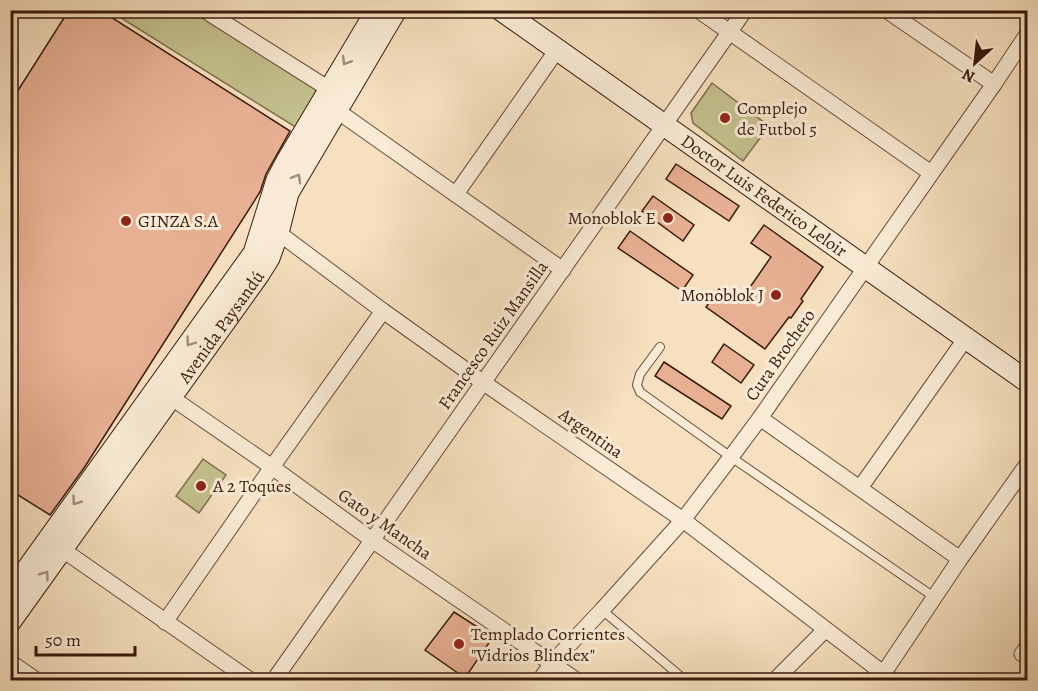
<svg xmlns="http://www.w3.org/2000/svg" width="1038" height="691" viewBox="0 0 1038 691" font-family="Alegreya,serif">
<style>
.green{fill:#c3c08d;stroke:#7e6d4c;stroke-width:1.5}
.building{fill:#e7b093;stroke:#3a1a0c;stroke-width:1.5}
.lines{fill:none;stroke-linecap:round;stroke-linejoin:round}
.lane-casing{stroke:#694c39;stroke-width:10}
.street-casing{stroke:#694c39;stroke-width:17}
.secondary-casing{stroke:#3a1a0c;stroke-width:23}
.lane{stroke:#f9ebd5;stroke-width:8}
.street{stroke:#f9ebd5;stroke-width:15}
.secondary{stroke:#f9ebd5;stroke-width:21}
.oneway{stroke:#a38d7b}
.poi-dot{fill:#8f2418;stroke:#f9ebd5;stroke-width:2}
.labels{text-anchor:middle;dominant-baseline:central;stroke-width:6;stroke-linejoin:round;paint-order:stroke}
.poi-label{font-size:18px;fill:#3a1a0c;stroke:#f9ebd5;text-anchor:start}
.street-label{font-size:18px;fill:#3a1a0c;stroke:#f9ebd5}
</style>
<rect width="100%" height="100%" fill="#f6e0bf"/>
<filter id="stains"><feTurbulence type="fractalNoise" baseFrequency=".00333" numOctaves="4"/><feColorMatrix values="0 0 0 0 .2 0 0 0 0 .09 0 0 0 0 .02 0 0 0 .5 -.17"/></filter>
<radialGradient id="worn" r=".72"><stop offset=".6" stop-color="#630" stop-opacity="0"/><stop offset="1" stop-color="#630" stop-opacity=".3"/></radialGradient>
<g class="green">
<path d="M110,11H197L320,89L297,128Z"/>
<path d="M712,83L769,126L743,161L693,123L691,113Z"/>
<path d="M203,459L226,475L199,513L176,496Z"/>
</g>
<g class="building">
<path d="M69,10H100L290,131L266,174L260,192L84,468L50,515L10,490V103Z"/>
<path d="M676,164L739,206L729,221L666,179Z"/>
<path d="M653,196L694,225L683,241L642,211Z"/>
<path d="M764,225L823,267L801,299L803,301L791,318L789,317L765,349L706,307L719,289L739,303L771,257L751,243Z"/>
<path d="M630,231L693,275L682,291L618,248Z"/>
<path d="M724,344L754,365L741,383L712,362Z"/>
<path d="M664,362L731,406L722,419L655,376Z"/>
<path d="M454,612L493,637L465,678L425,650Z"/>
</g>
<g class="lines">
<defs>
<g id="lane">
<path d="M660,347L640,374L637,385L640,392L731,457L934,597"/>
<path d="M602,610L685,680"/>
</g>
<g id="street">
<path d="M204,10L329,89L336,110L563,270"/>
<path d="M698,10L931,173"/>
<path d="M886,10L994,84"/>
<path d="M456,194L557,50"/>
<path d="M272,228L383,311L484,383L683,520L892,680"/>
<path d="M172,398L272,467L372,540L576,680"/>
<path d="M760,418L960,559"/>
<path d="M860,488L966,338"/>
<path d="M63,550L250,680"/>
<path d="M165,622L272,467L383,311"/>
<path d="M1022,654L1028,646"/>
<path d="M10,662L36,680"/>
<path d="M883,674L960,559L1028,463"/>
<path d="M274,680L745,10"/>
<path d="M540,680L552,663L602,610L683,520L731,457L760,418L994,84L1028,33"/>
<path d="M775,680L825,630"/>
</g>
<g id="secondary">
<path id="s1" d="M501,10L1028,382"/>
<path d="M10,593L254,253L277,180L287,161L377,10"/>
<path id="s2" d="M10,622L259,274L269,258L278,233L288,193L396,10"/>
</g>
</defs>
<use href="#lane" class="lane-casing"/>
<use href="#street" class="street-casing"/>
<use href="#secondary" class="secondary-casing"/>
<use href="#lane" class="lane"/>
<use href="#street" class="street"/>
<use href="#secondary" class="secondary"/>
</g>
<defs><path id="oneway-chevron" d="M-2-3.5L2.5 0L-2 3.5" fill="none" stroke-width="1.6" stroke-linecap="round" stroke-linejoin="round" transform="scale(1.5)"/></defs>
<g class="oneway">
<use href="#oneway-chevron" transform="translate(346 61) rotate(121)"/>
<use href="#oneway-chevron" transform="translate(297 178) rotate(-60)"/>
<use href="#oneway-chevron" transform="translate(190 342) rotate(126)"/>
<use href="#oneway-chevron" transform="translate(76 501) rotate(126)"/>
<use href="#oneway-chevron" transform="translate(45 575) rotate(-54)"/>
</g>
<g class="poi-dot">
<circle cx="725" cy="118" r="6"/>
<circle cx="668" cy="218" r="6"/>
<circle cx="126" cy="221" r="6"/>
<circle cx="776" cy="295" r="6"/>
<circle cx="201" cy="486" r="6"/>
<circle cx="459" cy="644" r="6"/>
</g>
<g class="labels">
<g class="poi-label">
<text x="737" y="108">Complejo<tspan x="737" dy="21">de Futbol 5</tspan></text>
<text x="656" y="218" text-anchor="end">Monoblok E</text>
<text x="138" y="221">GINZA S.A</text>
<text x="764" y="295" text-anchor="end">Monoblok J</text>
<text x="213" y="486">A 2 Toques</text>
<text x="471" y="634">Templado Corrientes<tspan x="471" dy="21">"Vidrios Blindex"</tspan></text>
</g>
<g class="street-label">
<text stroke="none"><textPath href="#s1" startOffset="322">Doctor Luis Federico Leloir</textPath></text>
<text stroke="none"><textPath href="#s2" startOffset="363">Avenida Paysandú</textPath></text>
<text transform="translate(493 335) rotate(-55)">Francesco Ruiz Mansilla</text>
<text transform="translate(780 355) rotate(-55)">Cura Brochero</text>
<text transform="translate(591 433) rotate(35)">Argentina</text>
<text transform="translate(385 524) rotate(35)">Gato y Mancha</text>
</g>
</g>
<rect width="1038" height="691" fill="none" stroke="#f6e0bf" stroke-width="36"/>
<rect x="12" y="12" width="1014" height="667" fill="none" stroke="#3a1a0c" stroke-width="3"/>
<rect x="18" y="18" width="1002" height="655" fill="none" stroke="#3a1a0c" stroke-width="1.5"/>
<g transform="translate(975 63) rotate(207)" stroke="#f9ebd5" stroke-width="4.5" paint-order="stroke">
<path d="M0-4.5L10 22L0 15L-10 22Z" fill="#3a1a0c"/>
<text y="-9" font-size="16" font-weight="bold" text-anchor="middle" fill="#3a1a0c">N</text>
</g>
<path d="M36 646v9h99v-9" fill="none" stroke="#3a1a0c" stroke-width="3"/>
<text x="45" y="646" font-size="18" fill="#3a1a0c" stroke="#f9ebd5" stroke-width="4.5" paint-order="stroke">50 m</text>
<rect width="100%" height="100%" filter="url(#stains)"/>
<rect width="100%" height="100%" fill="url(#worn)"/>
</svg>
